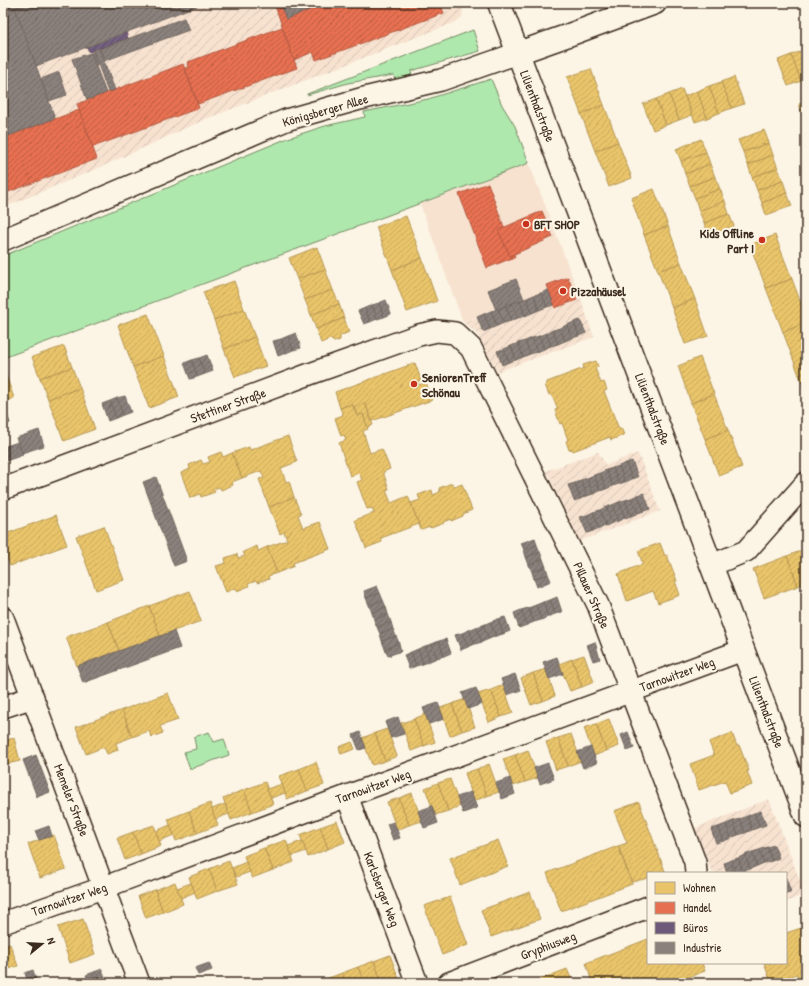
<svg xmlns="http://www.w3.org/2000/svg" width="809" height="986" viewBox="0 0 809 986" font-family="'Patrick Hand',sans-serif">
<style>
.built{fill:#f7e2d0}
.industrial{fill:url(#industrial-furrows)}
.green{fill:#afe8ac;stroke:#758965}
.homes{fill:url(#homes-hatch);stroke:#b59653}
.shops{fill:url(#shops-hatch);stroke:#b35a42}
.offices{fill:url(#offices-hatch);stroke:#5e4b5e}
.industry{fill:url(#industry-hatch);stroke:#726760}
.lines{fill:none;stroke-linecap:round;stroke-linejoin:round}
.street-casing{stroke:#3b2a1e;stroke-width:24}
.secondary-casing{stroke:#3b2a1e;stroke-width:25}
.street{stroke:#fcf5e5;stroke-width:21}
.secondary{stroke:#fcf5e5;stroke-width:22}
.poi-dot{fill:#c8321e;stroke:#fcf5e5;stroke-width:1.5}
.labels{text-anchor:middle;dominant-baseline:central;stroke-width:4;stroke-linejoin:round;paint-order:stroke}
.street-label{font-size:13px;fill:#3b2a1e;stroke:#fcf5e5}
.poi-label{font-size:13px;font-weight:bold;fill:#3b2a1e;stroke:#fcf5e5;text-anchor:start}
</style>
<defs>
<pattern id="industrial-furrows" width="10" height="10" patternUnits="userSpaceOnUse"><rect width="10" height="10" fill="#f7e2d0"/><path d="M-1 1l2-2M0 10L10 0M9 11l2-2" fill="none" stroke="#d5c2b2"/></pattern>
<pattern id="homes-hatch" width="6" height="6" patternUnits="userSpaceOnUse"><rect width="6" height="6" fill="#e9c46a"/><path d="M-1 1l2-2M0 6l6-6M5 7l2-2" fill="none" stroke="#c9a95b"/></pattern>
<pattern id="shops-hatch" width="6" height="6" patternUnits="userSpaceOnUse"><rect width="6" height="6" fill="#e76f51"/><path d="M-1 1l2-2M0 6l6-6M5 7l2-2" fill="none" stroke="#bc5b43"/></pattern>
<pattern id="offices-hatch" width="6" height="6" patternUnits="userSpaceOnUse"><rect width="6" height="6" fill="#6d597a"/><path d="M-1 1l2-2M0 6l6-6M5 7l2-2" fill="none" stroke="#83728a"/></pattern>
<pattern id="industry-hatch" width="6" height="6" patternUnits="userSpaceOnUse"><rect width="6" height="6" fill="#8a817c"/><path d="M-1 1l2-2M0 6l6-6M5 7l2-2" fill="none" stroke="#726a65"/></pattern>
</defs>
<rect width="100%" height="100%" fill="#fcf5e5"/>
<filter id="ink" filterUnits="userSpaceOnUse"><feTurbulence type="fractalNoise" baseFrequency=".025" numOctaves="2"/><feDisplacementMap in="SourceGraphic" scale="8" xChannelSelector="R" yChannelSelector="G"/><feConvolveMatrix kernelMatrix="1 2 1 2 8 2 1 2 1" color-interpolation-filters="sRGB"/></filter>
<g filter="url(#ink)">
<path class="built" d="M529,163L581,299L555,308L548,290L463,322L420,204Z"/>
<g class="industrial">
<path d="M3,3H461L463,10L462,17L456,22L206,119L101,167L3,208Z"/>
<path d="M548,290L555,308L581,299L594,337L497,372L477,333L463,322Z"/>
<path d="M598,452L606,465L638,453L660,511L580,541L546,471Z"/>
<path d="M769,799L805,894L786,902V873H712L695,828Z"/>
</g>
<g class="green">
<path d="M473,30L480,51L411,71L412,76L395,80L394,75L348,83L307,95V94Z"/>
<path d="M491,79L502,105L515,126L529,163L3,358V256L288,138L325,126L365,117L364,112L428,99Z"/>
<path d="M209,732L214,742L224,739L229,755L190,769L184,752L196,749L194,737Z"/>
</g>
<g class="homes">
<path d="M804,50L806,55V80L801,81L791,55Z"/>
<path d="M791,55L801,81L788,86L778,60Z"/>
<path d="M591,69L604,105L581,114L567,77Z"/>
<path d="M734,77L744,104L732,108L721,82Z"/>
<path d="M721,82L732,108L719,113L709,86Z"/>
<path d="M709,86L719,113L707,118L697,91Z"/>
<path d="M682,89L692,115L679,120L669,94Z"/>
<path d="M697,91L707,118L695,122L685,96Z"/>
<path d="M669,94L679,120L666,125L656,99Z"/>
<path d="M656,99L666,125L653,130L643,104Z"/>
<path d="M806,101V115L803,116L799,104Z"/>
<path d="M604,105L618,142L595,151L581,114Z"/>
<path d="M764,130L769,143L743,152L738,140Z"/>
<path d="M701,139L706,152L681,161L676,149Z"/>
<path d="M618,142L632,178L609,187L595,151Z"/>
<path d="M769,143L773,155L748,165L743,152Z"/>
<path d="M706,152L710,164L685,174L681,161Z"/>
<path d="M773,155L778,168L752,177L748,165Z"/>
<path d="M710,164L715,177L690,186L685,174Z"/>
<path d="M778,168L783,181L757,190L752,177Z"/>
<path d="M715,177L720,189L695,198L690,186Z"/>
<path d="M783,181L787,193L762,203L757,190Z"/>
<path d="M654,189L668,226L644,235L631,198Z"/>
<path d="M720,189L725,201L699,211L695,198Z"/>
<path d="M787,193L792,206L766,215L762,203Z"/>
<path d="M725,201L729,214L704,223L699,211Z"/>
<path d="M729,214L734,226L709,236L704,223Z"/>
<path d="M406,216L422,258L392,270L376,227Z"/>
<path d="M668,226L681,263L658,271L644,235Z"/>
<path d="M775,235L792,279L766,288L750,245Z"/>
<path d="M317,247L325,269L297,279L289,258Z"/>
<path d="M422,258L437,301L407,312L392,270Z"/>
<path d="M681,263L695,299L672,308L658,271Z"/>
<path d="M325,269L333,290L305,300L297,279Z"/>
<path d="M792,279L806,317V323L783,332L766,288Z"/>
<path d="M234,281L244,309L214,320L203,292Z"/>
<path d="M333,290L339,304L311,315L305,300Z"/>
<path d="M695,299L708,336L685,344L672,308Z"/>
<path d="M339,304L344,318L316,329L311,315Z"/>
<path d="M244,309L255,337L224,349L214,320Z"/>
<path d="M148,314L164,356L133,367L118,325Z"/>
<path d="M344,318L349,332L340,336V340L334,342L330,339L321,343L316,329Z"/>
<path d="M806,323V373L799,375L783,332Z"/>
<path d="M255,337L266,366L235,377L224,349Z"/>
<path d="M64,346L72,367L40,378L32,357Z"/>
<path d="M164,356L179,397L149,408L133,367Z"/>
<path d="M700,357L714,394L691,403L678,366Z"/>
<path d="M596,361L598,367L595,368L601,383L604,382L607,390L604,391L619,429L621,428L624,435L611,440L610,437L573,451L572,449L569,450L566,441L568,440L562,423L560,424L555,410L558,409L551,394L549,395L545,385L547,384V382L584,368L583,365Z"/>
<path d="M415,363L421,380L418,381L419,385L426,382L432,400L372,421L365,403L354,407L352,404L340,408L335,392Z"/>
<path d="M3,367L14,398L3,403Z"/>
<path d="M72,367L80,388L48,399L40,378Z"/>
<path d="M806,373V393L799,375Z"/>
<path d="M80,388L95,429L64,441L48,399Z"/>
<path d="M714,394L728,430L705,439L691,403Z"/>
<path d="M365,403L373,425L367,427L363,414L357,416L354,407Z"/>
<path d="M352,404L357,416L363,414L368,429L363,431L370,453L382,449L390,469L383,472L389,489L386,490L391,503L408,496L419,524L381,538L382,542L366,548L355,520L374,513L372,508L367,509L357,482L362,480L359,473L350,476L339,443L346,440L344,435L341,436L335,418L343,415L340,408Z"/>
<path d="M728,430L742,467L719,476L705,439Z"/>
<path d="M288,436L297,462L281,468L286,482L289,481L294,497L269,507L259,479L264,478L261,471L242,478L232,453L249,447L250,450Z"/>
<path d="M221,452L223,457L232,453L242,478L232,482L233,485L221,490L220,487L213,489L215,492L201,497L200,494L190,498L181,473L190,469L189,465L201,460L203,464L210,462L208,457Z"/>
<path d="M452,483L454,487L462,484L472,510L463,514V516L451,521V519L443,522L444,523L431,528L430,527L421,530L411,503L420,500L418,495L432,490L433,495L440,492L439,488Z"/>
<path d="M294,497L301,514L298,515L303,528L320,522L330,549L293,563L294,566L277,573L267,547L287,540L284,532L280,534L269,507Z"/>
<path d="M56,515L67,545L10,566L3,546V535Z"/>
<path d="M104,526L124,580L96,590L76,536Z"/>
<path d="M660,543L665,556L667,555L677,581H675L680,595L658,603L653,591L627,601L618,574L643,564L638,551Z"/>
<path d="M257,546L258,551L267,547L277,573L268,576L269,579L257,583L256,581L248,584L249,586L237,591L236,588L226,592L216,566L226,563L225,558L237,554L238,558L245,556L243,552Z"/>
<path d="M806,549V582L798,586L787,556Z"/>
<path d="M787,556L798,586L764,598L753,569Z"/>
<path d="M190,591L201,621L160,636L149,606Z"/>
<path d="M149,606L160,636L119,651L108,622Z"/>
<path d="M108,622L119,651L77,666L66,637Z"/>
<path d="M584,655L594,682L582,687L572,659Z"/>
<path d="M572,659L582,687L570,691L559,664Z"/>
<path d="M546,669L555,696L543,701L533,673Z"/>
<path d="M533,673L543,701L531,705L521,678Z"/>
<path d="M503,685L513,713L501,717L491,690Z"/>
<path d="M491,690L501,717L489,722L478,694Z"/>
<path d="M168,693L178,720L160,726L163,733L151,737L149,731L132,737L122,710Z"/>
<path d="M465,699L475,727L462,731L452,704Z"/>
<path d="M452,704L462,731L450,736L440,708Z"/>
<path d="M122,710L132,737L116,743L118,750L107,754L104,747L86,754L76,727Z"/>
<path d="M425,714L435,742L424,746L414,719Z"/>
<path d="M414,719L424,746L411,751L401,723Z"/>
<path d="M609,719L619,746L606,751L596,724Z"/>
<path d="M596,724L606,751L594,756L584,728Z"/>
<path d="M387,729L397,756L385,761L375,733Z"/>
<path d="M375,733L385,761L372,765L362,738Z"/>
<path d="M732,733L737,746L739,745L749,771H747L752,785L730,793L725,781L699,790L690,764L714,755L709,742Z"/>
<path d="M571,734L581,761L568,766L558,738Z"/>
<path d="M14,738L20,761L7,764L3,751V741Z"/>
<path d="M558,738L568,766L556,770L546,742Z"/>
<path d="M352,742L355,749L341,754L339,747Z"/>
<path d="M528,750L538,778L525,782L515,755Z"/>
<path d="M3,751L7,764L3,765Z"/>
<path d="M515,755L525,782L513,786L503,759Z"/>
<path d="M316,762L324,785L307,791L299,769Z"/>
<path d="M489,764L499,792L487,796L477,769Z"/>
<path d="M299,769L307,791L287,799L279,776Z"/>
<path d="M477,769L487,796L474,801L465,773Z"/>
<path d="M450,779L460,806L448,811L438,783Z"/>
<path d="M265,782L273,804L252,812L244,790Z"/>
<path d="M438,783L448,811L435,815L425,788Z"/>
<path d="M282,784L285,793L271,798L267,789Z"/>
<path d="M244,790L252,812L231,820L223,798Z"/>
<path d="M412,793L422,821L409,825L399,798Z"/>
<path d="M399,798L409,825L397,830L387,802Z"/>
<path d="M639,802L665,871L660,873H648V878L632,882L618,846L627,843L614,811Z"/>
<path d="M210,803L218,825L197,833L189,811Z"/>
<path d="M225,804L229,814L215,819L212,809Z"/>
<path d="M189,811L197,833L176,841L168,819Z"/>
<path d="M337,821L345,842L328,849L320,827Z"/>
<path d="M154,825L161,846L141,854L133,832Z"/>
<path d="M170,825L174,835L159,841L156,831Z"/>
<path d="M320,827L328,849L308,857L300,835Z"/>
<path d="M133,832L141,854L125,860L117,838Z"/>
<path d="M54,835L66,869L40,878L28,844Z"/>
<path d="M286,840L294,862L273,870L264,848Z"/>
<path d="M498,840L508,866L460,885L450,858Z"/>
<path d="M302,841L306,851L292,856L288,846Z"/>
<path d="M618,846L632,884L561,911L547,873Z"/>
<path d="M264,848L273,870L252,878L244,856Z"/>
<path d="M229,861L238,884L217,891L209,869Z"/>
<path d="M246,862L250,872L236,877L232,868Z"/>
<path d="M209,869L217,891L197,899L189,877Z"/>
<path d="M175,882L183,904L163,912L155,890Z"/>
<path d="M191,883L195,892L181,898L177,888Z"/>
<path d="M155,890L163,912L146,918L138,896Z"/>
<path d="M530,892L540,919L491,937L481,910Z"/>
<path d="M450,897L468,945L442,955L424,906Z"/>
<path d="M83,919L95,954L70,963L58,927Z"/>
<path d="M804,927L806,932V983H800L797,974L771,983L764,963H786V933Z"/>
<path d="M648,939V963H702L705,971L673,983H581L591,979L586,963Z"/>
<path d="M10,944L18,966L3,971V946Z"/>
<path d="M390,955L399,979L389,983H382L374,961Z"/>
<path d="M374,961L382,983H364L358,967Z"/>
<path d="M358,967L364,983H346L342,973Z"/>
<path d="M567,969L573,983H531Z"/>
<path d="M342,973L346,983H328L326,979Z"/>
<path d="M326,979L328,983H316Z"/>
</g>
<g class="shops">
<path d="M274,3H440L444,13L316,60L313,52L294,60Z"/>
<path d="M282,27L297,68L198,104L185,68L189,67L188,62Z"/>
<path d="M183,64L199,108L93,147L77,104Z"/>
<path d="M79,110L97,159L3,194V138Z"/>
<path d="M488,183L515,257L487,268L459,194Z"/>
<path d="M542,211L553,237L510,256L498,230Z"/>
<path d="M568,277L577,300L555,308L547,285Z"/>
</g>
<path class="offices" d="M70,3H115L128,38L89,52Z"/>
<g class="industry">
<path d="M3,3H29L3,13Z"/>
<path d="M29,3H202V4L36,66L15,8Z"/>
<path d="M280,3H328L286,19Z"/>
<path d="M15,8L55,118L3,138V13Z"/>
<path d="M184,18L189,30L104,61L100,49Z"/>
<path d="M99,48L115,90L108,92L93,50Z"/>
<path d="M93,52L98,64L95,65L91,53Z"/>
<path d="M91,53L106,93L87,100L72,59Z"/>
<path d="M59,72L67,95L49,101L41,79Z"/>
<path d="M516,279L524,299L496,310L488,290Z"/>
<path d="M548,290L554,305L547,307L541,293Z"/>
<path d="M541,293L547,307L539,310L534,295Z"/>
<path d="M534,295L539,310L532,313L527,298Z"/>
<path d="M527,298L532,313L525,316L520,301Z"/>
<path d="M386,300L391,314L384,317L379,303Z"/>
<path d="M520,301L525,316L518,318L512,303Z"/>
<path d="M379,303L384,317L377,319L372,305Z"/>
<path d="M512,303L518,318L511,321L506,306Z"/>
<path d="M372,305L377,319L370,322L365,308Z"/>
<path d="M506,306L511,321L504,323L498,309Z"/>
<path d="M365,308L370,322L364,324L358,311Z"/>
<path d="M498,309L504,323L497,326L491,311Z"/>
<path d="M491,311L497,326L490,329L484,314Z"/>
<path d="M484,314L490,329L483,332L477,317Z"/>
<path d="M580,320L586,333L579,336L574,322Z"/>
<path d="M574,322L579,336L572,338L567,325Z"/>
<path d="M567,325L572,338L565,341L560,328Z"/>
<path d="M560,328L565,341L558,344L553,330Z"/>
<path d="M553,330L558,344L551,346L546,333Z"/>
<path d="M296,333L301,348L293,350L288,336Z"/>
<path d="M546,333L551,346L544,349L539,336Z"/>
<path d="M288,336L293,350L286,353L281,339Z"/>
<path d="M539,336L544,349L537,352L532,338Z"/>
<path d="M532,338L537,352L530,354L525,341Z"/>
<path d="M281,339L286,353L278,356L273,341Z"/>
<path d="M525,341L530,354L523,357L518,343Z"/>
<path d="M518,343L523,357L516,360L511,346Z"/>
<path d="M511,346L516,360L509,362L504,349Z"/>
<path d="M504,349L509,362L502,365L497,351Z"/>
<path d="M207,355L213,371L205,374L199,358Z"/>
<path d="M199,358L205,374L197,377L192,360Z"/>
<path d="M192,360L197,377L190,379L184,363Z"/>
<path d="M125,396L131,412L123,415L117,398Z"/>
<path d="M117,398L123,415L116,418L110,401Z"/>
<path d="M110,401L116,418L108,421L102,404Z"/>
<path d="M3,408H5L10,423L3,426Z"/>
<path d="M39,430L44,446L22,453L16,438Z"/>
<path d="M18,442L23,455L3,462V447Z"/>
<path d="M632,461L638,477L632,479L626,463Z"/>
<path d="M626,463L632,479L625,482L619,466Z"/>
<path d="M619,466L625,482L619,484L613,468Z"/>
<path d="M613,468L619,484L613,486L606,470Z"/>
<path d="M606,470L613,486L606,489L600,473Z"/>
<path d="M600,473L606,489L600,491L594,475Z"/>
<path d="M594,475L600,491L593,494L587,478Z"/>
<path d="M156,477L187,561L174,566L143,482Z"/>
<path d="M587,478L593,494L587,496L581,480Z"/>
<path d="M581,480L587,496L580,499L575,483Z"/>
<path d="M575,483L580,499L574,501L568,485Z"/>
<path d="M644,493L650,509L644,511L638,495Z"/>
<path d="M638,495L644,511L638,513L631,498Z"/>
<path d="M631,498L638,513L631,516L625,500Z"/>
<path d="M625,500L631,516L625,518L619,502Z"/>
<path d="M619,502L625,518L618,521L612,505Z"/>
<path d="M612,505L618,521L612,523L606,507Z"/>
<path d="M606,507L612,523L606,526L600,510Z"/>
<path d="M600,510L606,526L599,528L593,512Z"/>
<path d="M593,512L599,528L593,531L587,515Z"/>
<path d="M587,515L593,531L587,533L580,517Z"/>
<path d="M535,538L537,545L524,550L521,543Z"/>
<path d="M537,545L540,552L526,557L524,550Z"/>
<path d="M540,552L543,559L529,565L526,557Z"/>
<path d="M543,559L546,567L532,572L529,565Z"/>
<path d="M546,567L548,574L534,579L532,572Z"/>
<path d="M548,574L551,581L537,587L534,579Z"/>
<path d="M377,586L380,593L366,598L364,591Z"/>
<path d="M380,593L383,600L369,605L366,598Z"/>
<path d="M557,597L562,612L555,614L550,600Z"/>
<path d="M383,600L386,607L372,613L369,605Z"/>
<path d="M550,600L555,614L548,617L543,602Z"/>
<path d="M543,602L548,617L541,620L536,605Z"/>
<path d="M536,605L541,620L534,622L528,608Z"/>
<path d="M386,607L388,614L374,620L372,613Z"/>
<path d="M528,608L534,622L527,625L521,610Z"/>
<path d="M521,610L527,625L519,628L514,613Z"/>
<path d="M388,614L391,622L377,627L374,620Z"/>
<path d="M505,617L510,631L503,634L498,619Z"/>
<path d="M498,619L503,634L496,636L490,622Z"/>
<path d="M391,622L393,629L380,634L377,627Z"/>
<path d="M490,622L496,636L489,639L483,625Z"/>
<path d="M483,625L489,639L482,642L476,627Z"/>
<path d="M476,627L482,642L475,644L469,630Z"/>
<path d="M393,629L396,636L382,641L380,634Z"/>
<path d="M469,630L475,644L468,647L462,633Z"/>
<path d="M174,631L180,648L83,683L77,666Z"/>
<path d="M462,633L468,647L461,650L455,635Z"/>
<path d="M396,636L399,643L385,649L382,641Z"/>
<path d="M446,639L451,653L444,656L439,641Z"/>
<path d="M439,641L444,656L437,658L432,644Z"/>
<path d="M595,642L600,659L593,661L587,645Z"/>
<path d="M399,643L401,651L388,656L385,649Z"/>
<path d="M432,644L437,658L430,661L425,646Z"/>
<path d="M425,646L430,661L423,664L418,649Z"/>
<path d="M418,649L423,664L416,666L411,652Z"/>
<path d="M411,652L416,666L409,669L404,655Z"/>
<path d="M557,657L563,674L549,679L543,662Z"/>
<path d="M515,674L521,690L507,695L501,679Z"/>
<path d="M476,688L482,704L468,709L462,693Z"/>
<path d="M438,703L444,719L429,724L423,708Z"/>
<path d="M398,717L404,734L391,738L385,722Z"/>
<path d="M360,732L366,748L359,750L353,735Z"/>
<path d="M628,732L634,748L627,751L621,735Z"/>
<path d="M591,747L597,763L583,768L577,752Z"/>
<path d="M36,755L50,792L37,797L23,760Z"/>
<path d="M548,763L554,779L540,784L534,768Z"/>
<path d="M510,778L515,794L502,799L496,783Z"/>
<path d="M471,792L477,808L463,813L457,797Z"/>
<path d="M432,806L438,823L424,828L418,811Z"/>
<path d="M761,811L766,825L760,827L754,813Z"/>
<path d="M754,813L760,827L752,830L747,816Z"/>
<path d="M747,816L752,830L745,833L740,819Z"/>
<path d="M740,819L745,833L738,835L733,821Z"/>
<path d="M733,821L738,835L731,838L726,824Z"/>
<path d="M394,822L400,838L393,840L387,824Z"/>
<path d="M726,824L731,838L724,841L718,827Z"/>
<path d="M49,826L52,836L39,840L35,831Z"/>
<path d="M718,827L724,841L716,843L711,829Z"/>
<path d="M774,845L779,858L772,861L767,847Z"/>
<path d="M767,847L772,861L764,863L759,850Z"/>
<path d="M759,850L764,863L757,866L752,852Z"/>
<path d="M752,852L757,866L750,869L745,855Z"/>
<path d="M745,855L750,869L743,871L738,858Z"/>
<path d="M738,858L743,871L735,873L731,860Z"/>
<path d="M731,860L735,873H727L724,863Z"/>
<path d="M786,878L791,892L786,894Z"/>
<path d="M209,963L212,970L198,975L195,968Z"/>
<path d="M102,969L107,983H89L86,975Z"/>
<path d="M33,970L37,983H28L25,973Z"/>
</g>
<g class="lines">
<defs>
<g id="street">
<path d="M3,240L286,120L360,99L441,80L518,53"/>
<path d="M3,489L307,375L419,335L437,331L455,333L471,348L598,605L695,862L696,873"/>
<path d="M712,565L746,551L806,483"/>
<path d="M3,618L139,983"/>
<path d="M3,707L33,697"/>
<path d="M347,796L417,983"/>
<path d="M3,923L105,887L347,796L743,650"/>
<path d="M449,983L648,907"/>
</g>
<g id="secondary">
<path d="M499,3L806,816"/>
<path d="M518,53L566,36L655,3"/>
</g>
</defs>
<use href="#street" class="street-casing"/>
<use href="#secondary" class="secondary-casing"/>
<use href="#street" class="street"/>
<use href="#secondary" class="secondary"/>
</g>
</g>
<g class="poi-dot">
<circle cx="526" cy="224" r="4"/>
<circle cx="762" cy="240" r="4"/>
<circle cx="563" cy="291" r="4"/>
<circle cx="414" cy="384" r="4"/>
</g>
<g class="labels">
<g class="street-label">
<text transform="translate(538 106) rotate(69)">Lilienthalstraße</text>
<text transform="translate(325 110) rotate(-16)">Königsberger Allee</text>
<text transform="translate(228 405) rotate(-20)">Stettiner Straße</text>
<text transform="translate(653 409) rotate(69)">Lilienthalstraße</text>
<text transform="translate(592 595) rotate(66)">Pillauer Straße</text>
<text transform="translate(677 674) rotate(-20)">Tarnowitzer Weg</text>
<text transform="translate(767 712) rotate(69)">Lilienthalstraße</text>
<text transform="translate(373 786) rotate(-20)">Tarnowitzer Weg</text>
<text transform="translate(72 800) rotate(69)">Memeler Straße</text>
<text transform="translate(382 889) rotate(69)">Karlsberger Weg</text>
<text transform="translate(69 899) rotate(-19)">Tarnowitzer Weg</text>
<text transform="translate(548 945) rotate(-21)">Gryphiusweg</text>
</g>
<g class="poi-label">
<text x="534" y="224">BFT SHOP</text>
<text x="754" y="233" text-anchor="end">Kids Offline<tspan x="754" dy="15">Part I</tspan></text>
<text x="571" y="291">Pizzahäusel</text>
<text x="422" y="377">SeniorenTreff<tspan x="422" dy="15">Schönau</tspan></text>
</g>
</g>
<rect width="809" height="986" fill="none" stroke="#fcf5e5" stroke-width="16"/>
<rect x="8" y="8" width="793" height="970" fill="none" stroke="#3b2a1e" stroke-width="1.5" filter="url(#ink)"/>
<rect x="647" y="872" width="140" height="92" fill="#fcf5e5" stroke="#afa495"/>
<rect x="655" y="882" width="20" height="12" fill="#e9c46a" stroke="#afa495"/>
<text x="683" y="892" font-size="12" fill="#3b2a1e">Wohnen</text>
<rect x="655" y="902" width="20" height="12" fill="#e76f51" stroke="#afa495"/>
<text x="683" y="912" font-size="12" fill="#3b2a1e">Handel</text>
<rect x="655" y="922" width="20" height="12" fill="#6d597a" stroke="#afa495"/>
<text x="683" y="932" font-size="12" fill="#3b2a1e">Büros</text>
<rect x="655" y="942" width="20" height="12" fill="#8a817c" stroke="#afa495"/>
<text x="683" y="952" font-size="12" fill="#3b2a1e">Industrie</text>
<g transform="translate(42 944) rotate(72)" stroke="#fcf5e5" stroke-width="3" paint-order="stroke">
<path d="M0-3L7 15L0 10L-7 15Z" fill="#3b2a1e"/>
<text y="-6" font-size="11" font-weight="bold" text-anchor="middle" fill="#3b2a1e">N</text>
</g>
</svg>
